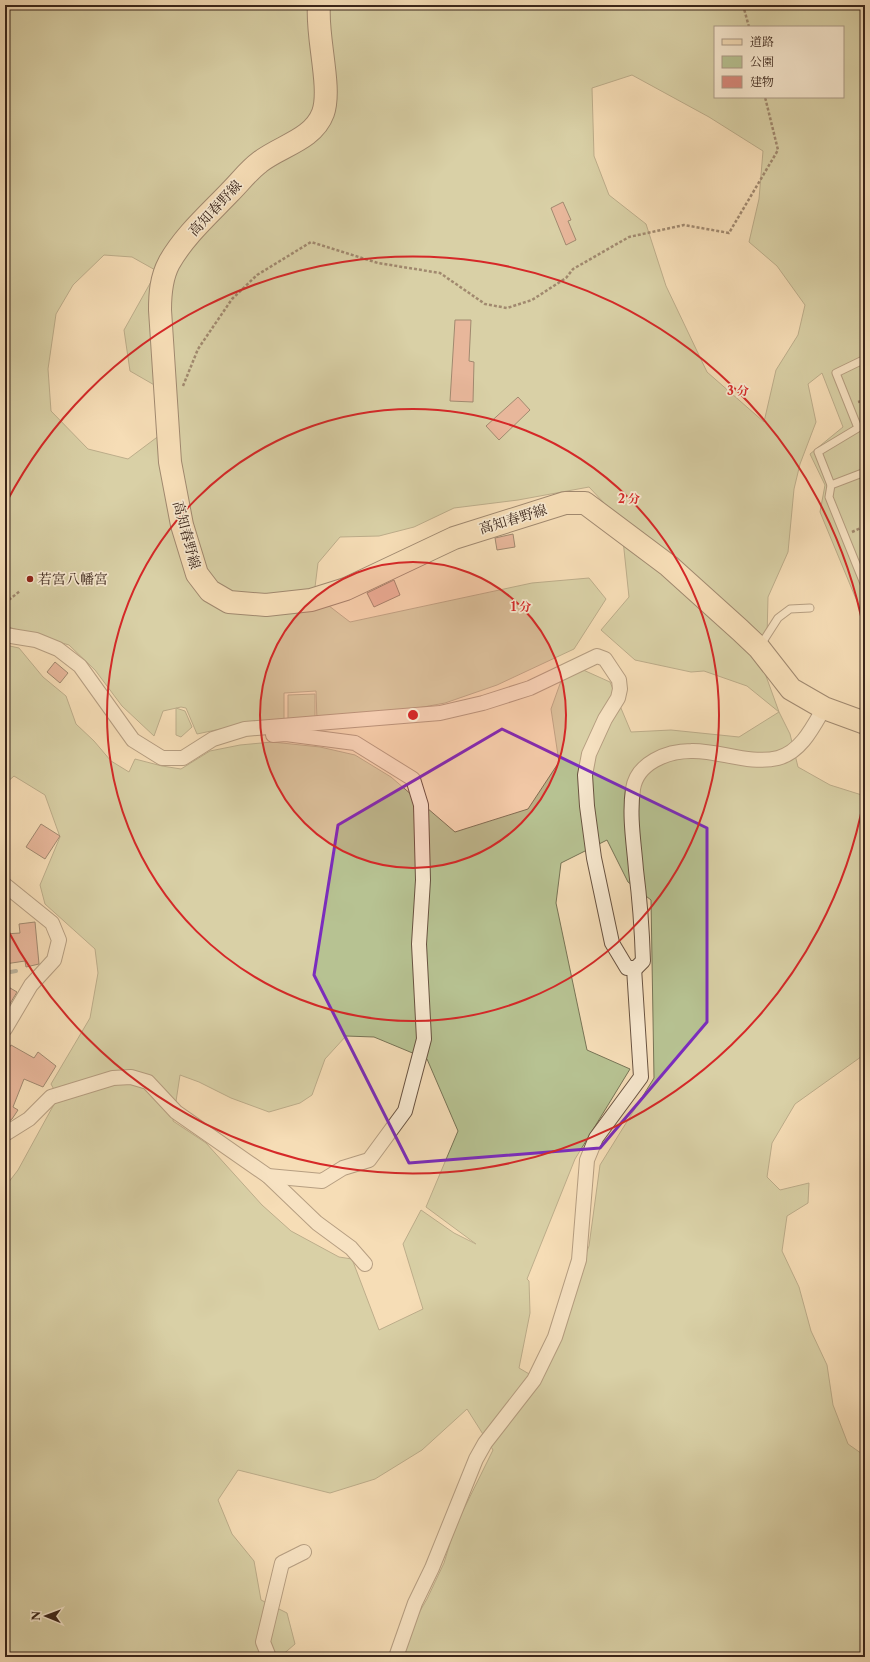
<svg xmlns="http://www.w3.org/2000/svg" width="870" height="1662" viewBox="0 0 870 1662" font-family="'Libre Caslon Text','Noto Serif JP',serif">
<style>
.green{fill:#b7c292;stroke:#787456;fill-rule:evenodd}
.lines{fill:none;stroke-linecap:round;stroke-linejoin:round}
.stream{stroke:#777e78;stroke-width:4}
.building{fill:#d8897b;stroke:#3a251a}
.lane-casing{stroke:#695341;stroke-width:9}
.street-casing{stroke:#695341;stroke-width:16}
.primary-casing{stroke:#3a251a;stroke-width:24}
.path{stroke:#3a251a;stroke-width:2.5;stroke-dasharray:3 2;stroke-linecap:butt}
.lane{stroke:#f8e9d0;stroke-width:7}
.street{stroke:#f8e9d0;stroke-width:14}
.primary{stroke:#f5ddb7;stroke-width:22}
.marked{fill:none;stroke:#7b2cbf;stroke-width:3;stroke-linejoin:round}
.ring{fill:none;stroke:#d62828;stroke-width:2}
.poi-dot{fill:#8f2418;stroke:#f8e9d0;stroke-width:1.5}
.labels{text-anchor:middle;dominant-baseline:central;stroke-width:3.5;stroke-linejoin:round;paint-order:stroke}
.street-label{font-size:14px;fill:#3a251a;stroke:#f8e9d0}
.poi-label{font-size:14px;fill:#3a251a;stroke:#f8e9d0;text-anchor:start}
.centre{fill:#d62828;stroke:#f8e9d0;stroke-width:2}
.ring-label{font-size:12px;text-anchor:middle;font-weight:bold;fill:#d62828;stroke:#f8e9d0;stroke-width:3.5;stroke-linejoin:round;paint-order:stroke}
</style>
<rect width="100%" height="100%" fill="#f5ddb7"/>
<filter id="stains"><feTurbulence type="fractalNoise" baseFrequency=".005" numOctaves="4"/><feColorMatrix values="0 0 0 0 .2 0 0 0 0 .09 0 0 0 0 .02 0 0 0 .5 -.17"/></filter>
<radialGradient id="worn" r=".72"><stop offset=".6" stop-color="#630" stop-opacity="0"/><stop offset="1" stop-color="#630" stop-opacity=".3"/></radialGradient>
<g class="green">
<path d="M5,5H865V615L861,611L820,512L825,485L810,454L843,427L822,373L808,384L816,422L800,464L794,489L788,552L768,597L766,676L779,712L790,734L798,767L830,785L865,796V1054L795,1104L772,1143L767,1177L780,1190L809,1183L808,1203L787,1216L782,1251L799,1287L811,1331L827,1365L833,1405L848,1444L865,1456V1657H393L427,1599L444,1563L455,1527L493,1450L467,1409L422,1450L375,1479L330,1493L238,1470L218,1500L232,1534L254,1561L261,1600L287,1613L295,1644L280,1657H5V1187L18,1170L58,1097L51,1084L90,1018L98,973L95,949L45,904L40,885L60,837L45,795L14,776L5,784V645L19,648L43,677L66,696L76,724L94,741L111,761L129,772L135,759L162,766L181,769L210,751L240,745L272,742L320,747L355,755L391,777L455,832L528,809L559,762L551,709L561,681L581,669L610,682L631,732L671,730L739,737L779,712L747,686L704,671L691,672L635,660L601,630L629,597L621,521L589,487L518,500L454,508L414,527L379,536L340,537L318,563L315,587L320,599L350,622L532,583L589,578L606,599L574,649L497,685L445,703L391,713L317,721L316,691L284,693V720L244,724L197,734L186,708L181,707L163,711L154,736L122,706L95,670L69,645L5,626ZM715,27H843V97H715ZM632,75L709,117L763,151L759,199L749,242L777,266L805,305L798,335L776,370L764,422L707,372L666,286L646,224L609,195L594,156L592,88ZM104,255L132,257L157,271L124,330L130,371L170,394L160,435L128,459L88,449L51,411L48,369L56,314L73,285ZM607,840L628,882L651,900L654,1078L600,1165L589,1246L536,1378L519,1368L530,1313L529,1281L527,1279L575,1159L630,1069L587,1050L556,903L561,863ZM346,1036L374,1037L427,1059L458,1131L426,1207L476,1244L454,1233L421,1210L403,1244L423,1309L379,1330L352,1259L339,1257L291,1231L262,1205L206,1143L173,1121L180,1075L199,1082L231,1098L269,1112L300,1103L312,1095L325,1059Z"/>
<path d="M315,694V721L288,723V695Z"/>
<path d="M176,708L185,711L192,727L181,737L176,735Z"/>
</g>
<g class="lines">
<path class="stream" d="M5,973L16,971"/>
</g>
<g class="building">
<path d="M563,202L571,220L568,221L576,240L566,245L551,208Z"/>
<path d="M455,320H471L469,361L474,362L473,402L450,401Z"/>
<path d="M518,397L530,410L499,440L486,426Z"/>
<path d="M513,534L515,547L497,550L495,538Z"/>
<path d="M394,580L400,595L374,607L367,593Z"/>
<path d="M55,662L68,673L60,683L47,672Z"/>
<path d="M41,824L60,836L45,859L26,847Z"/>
<path d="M35,922L39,964L26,967L25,961L5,964V934L20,933L19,924Z"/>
<path d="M5,985L17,992L5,1012Z"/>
<path d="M11,1045L34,1058L38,1052L56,1066L43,1087L24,1079L13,1107L18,1110L12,1119L5,1124V1055Z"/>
</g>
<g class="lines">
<defs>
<g id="lane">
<path d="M865,472L831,485L829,497L865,586"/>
<path d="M831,485L818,452L858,428L836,373L865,359"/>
<path d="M760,646L778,618L790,609L810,608"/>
</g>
<g id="street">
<path d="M5,635L36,640L58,649L80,666L133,740L162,758H183L213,739L245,729L440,713L483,703L530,688L597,656L605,659L619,680L620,689L618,698L605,719L589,754L585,775L587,806L594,858L612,943L627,968H636L643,961C642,930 640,901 636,870C634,844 629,816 633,789C637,763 667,751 691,751C719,750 749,765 778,758C801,752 813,727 824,708"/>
<path d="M5,885L52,923L59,940L54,960L31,985L5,1029"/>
<path d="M5,1134L29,1119L51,1097L113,1078L131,1077L148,1082L176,1112L268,1176L322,1181L343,1168L369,1160L405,1111L424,1039L419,944L423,880L421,805L413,779L355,743L286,734L273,735"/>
<path d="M268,1176L317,1223L351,1248L365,1264"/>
<path d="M269,1657L263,1642L282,1563L304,1552"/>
<path d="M396,1657L415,1603L432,1568L476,1459L485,1443L534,1380L555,1337L579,1260L587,1160L596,1138L641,1077L634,968"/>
</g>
<path id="primary" d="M319,5C316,36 332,88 323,113C313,140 280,146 260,162C249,170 240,182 230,192C209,214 184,236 169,263C161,278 160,294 160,310L170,462L182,525L197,574L210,591L229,602L266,605L311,600L346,589L454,538L565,503H585L669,566L740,630L759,648L791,689L824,708L865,723"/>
</defs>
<use href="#lane" class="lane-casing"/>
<use href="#street" class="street-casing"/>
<use href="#primary" class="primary-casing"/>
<g class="path">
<path d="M743,5L749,27"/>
<path d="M183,386L198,349L232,299L257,275L311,242L378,263L440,273L485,304L507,308L532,300L566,278L573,269L629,237L684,225L729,233L778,150L765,97"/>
<path d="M858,402L865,400"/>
<path d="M852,532L865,526"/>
<path d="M5,603L20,591"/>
</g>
<use href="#lane" class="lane"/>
<use href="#street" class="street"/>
<use href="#primary" class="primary"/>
</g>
<path d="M0 0H870V1662H0ZM502,729L707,828V1022L600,1148L409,1163L314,975L338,825Z" fill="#f5ddb7" fill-opacity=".55" fill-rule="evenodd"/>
<path class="marked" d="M502,729L707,828V1022L600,1148L409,1163L314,975L338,825Z"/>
<circle cx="413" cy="715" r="153" fill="#d62828" fill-opacity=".12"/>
<g class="ring">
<circle cx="413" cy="715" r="153"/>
<circle cx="413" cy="715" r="306"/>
<path d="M864 799A459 459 0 0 1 6 927M6 503A459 459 0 0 1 864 631"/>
</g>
<circle class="poi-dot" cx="30" cy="579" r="4"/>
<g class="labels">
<g class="street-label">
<text transform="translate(215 208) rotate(-47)">高知春野線</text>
<text transform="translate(513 519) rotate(-17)">高知春野線</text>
<text transform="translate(187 535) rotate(75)">高知春野線</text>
</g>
<g class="poi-label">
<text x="38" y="579">若宮八幡宮</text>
</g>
</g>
<circle cx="413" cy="715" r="6" class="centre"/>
<g class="ring-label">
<text x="738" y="395">3 分</text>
<text x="629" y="503">2 分</text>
<text x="521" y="611">1 分</text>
</g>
<rect width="870" height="1662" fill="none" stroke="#f5ddb7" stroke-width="20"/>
<rect x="6" y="6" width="858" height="1650" fill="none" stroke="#3a251a" stroke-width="2"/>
<rect x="10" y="10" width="850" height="1642" fill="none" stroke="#3a251a"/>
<rect x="714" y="26" width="130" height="72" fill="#f8e9d0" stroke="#ac9b87"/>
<rect x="722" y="39" width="20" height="6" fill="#f5ddb7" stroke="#ac9b87"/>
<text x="750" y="46" font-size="12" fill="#3a251a">道路</text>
<rect x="722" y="56" width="20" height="12" fill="#b7c292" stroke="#ac9b87"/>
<text x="750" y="66" font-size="12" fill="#3a251a">公園</text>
<rect x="722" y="76" width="20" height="12" fill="#d8897b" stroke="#ac9b87"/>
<text x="750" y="86" font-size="12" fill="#3a251a">建物</text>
<g transform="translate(46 1616) rotate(271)" stroke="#f8e9d0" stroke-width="3" paint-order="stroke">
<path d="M0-3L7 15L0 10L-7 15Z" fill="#3a251a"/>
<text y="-6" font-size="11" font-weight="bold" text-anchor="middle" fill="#3a251a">N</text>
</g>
<rect width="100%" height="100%" filter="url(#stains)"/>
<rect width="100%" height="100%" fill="url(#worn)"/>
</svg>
